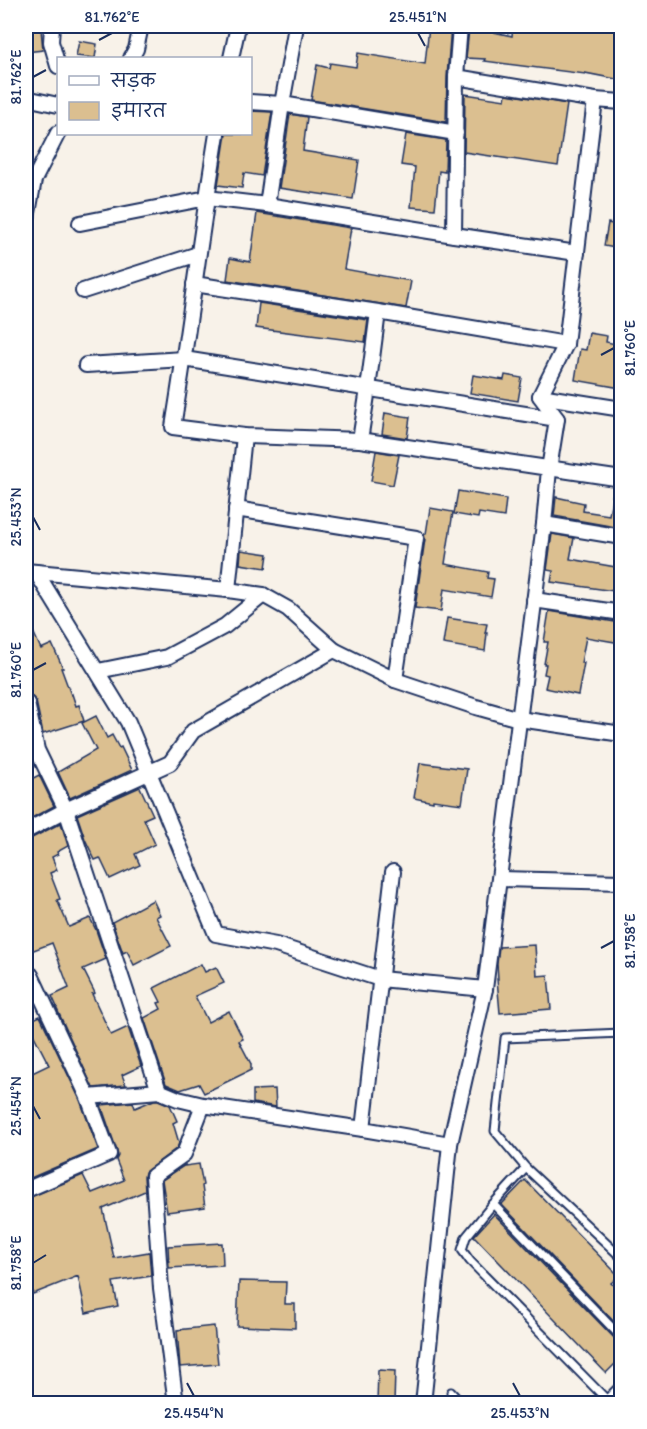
<svg xmlns="http://www.w3.org/2000/svg" width="647" height="1429" viewBox="0 0 647 1429" font-family="Itim,'Playpen Sans Deva',sans-serif">
<style>
.building{fill:#dbbf90;stroke:#1b2f5e;stroke-width:1.5}
.lines{fill:none;stroke-linecap:round;stroke-linejoin:round}
.service-casing{stroke:#1b2f5e;stroke-width:11}
.minor-casing{stroke:#1b2f5e;stroke-width:18}
.service{stroke:#fff;stroke-width:7}
.minor{stroke:#fff;stroke-width:14}
.ticks{fill:none;stroke:#1b2f5e;stroke-width:2}
.neatline{fill:none;stroke:#1b2f5e;stroke-width:2}
.ticks-label{font-size:15px;text-anchor:middle;fill:#1b2f5e}
</style>
<rect width="100%" height="100%" fill="#f8f2e9"/>
<filter id="ink" filterUnits="userSpaceOnUse"><feTurbulence type="fractalNoise" baseFrequency=".0167" numOctaves="2"/><feDisplacementMap in="SourceGraphic" scale="12" xChannelSelector="R" yChannelSelector="G"/><feConvolveMatrix kernelMatrix="1 2 1 2 8 2 1 2 1" color-interpolation-filters="sRGB"/></filter>
<g filter="url(#ink)">
<g class="building">
<path d="M429,26H451L447,77L446,122L311,100L317,65L329,68L330,63L356,67L358,53L425,64Z"/>
<path d="M513,26H621V80L585,73V74L484,61L485,59L466,58L469,29H480L512,36Z"/>
<path d="M41,29L43,50L26,52V30Z"/>
<path d="M79,41L97,44L95,58L76,56Z"/>
<path d="M465,94L505,100L506,94L567,104L558,166L464,152Z"/>
<path d="M250,111L272,112L262,176L244,173L242,188L218,185L226,134H250Z"/>
<path d="M290,114L307,117L303,151L359,160L353,199L279,188Z"/>
<path d="M406,134L446,140L445,172L439,171L435,209L411,207L415,167L401,165Z"/>
<path d="M257,213L351,228L344,269L411,281L406,308L227,280L230,258L250,262Z"/>
<path d="M608,223L621,226V249L604,246Z"/>
<path d="M259,303L368,320L365,342L256,328Z"/>
<path d="M589,333L607,336L606,342L621,345V388L575,380L580,349L586,350Z"/>
<path d="M473,375L504,380L505,375L522,378L518,401L470,393Z"/>
<path d="M385,413L410,417L407,438L382,434Z"/>
<path d="M376,451L399,455L393,485L371,481Z"/>
<path d="M614,487L621,488V528L554,516L556,497L584,503L583,511L609,515Z"/>
<path d="M458,491L506,499L504,517L479,513L478,518L454,514Z"/>
<path d="M430,508L453,512L445,564L488,572L487,578L494,579L491,597L444,589L441,611L415,608L425,539L424,534H426Z"/>
<path d="M552,534L574,538L570,559L621,568V592L551,582L553,571L547,570Z"/>
<path d="M241,550L268,554L266,568L240,564Z"/>
<path d="M549,611L621,623V643L586,637L581,663H584L578,695L545,688L548,675L544,674L546,664H544L548,642H544Z"/>
<path d="M26,616L41,649L52,644L63,668H61L71,695L72,694L76,706L79,705L84,721L43,734L36,701L30,695L26,694Z"/>
<path d="M447,618L487,624L485,633H487L485,651L443,644Z"/>
<path d="M96,716L107,738L112,735L119,748L121,747L132,770L70,798L58,772L96,750L82,723Z"/>
<path d="M420,763L467,769L462,804L433,800V802L414,798Z"/>
<path d="M39,775L54,806L26,821V782Z"/>
<path d="M140,787L153,815L144,819L155,844L135,854L140,865L110,879L100,858L95,860L85,839L77,815Z"/>
<path d="M61,823L68,846L57,852L58,854L52,857L57,870L50,873L60,899L57,900L69,927L90,918L96,930L106,959L83,969L95,993L92,994L111,1035L128,1027L141,1066L122,1075L126,1085L93,1088L56,1007H57L52,996L69,988L52,943L26,953V840L30,839Z"/>
<path d="M153,900L160,915L156,917L171,946L134,965L127,951L123,953L112,922Z"/>
<path d="M535,945L537,976L548,975L551,1009L500,1013L497,979H498L497,964L499,947Z"/>
<path d="M201,964L205,972L216,967L224,983L195,996L208,1022L229,1011L243,1039L239,1041L251,1064V1070L204,1093L199,1084L180,1090L166,1084L144,1018L161,1009L158,1003L161,1002L154,988Z"/>
<path d="M40,1016L80,1100L98,1149L26,1180V1076L49,1065L27,1022Z"/>
<path d="M275,1089L276,1107L253,1103V1090Z"/>
<path d="M154,1100H158L170,1105L177,1121L173,1123L179,1143L177,1148L145,1172L144,1177L145,1191L103,1209L114,1258L149,1252L151,1276L113,1282L118,1306L86,1313L78,1276L33,1294L26,1276V1199L83,1175L92,1193L124,1180L116,1160L118,1156L117,1151L101,1105L133,1102L135,1108Z"/>
<path d="M199,1164L203,1185L202,1186L205,1207L167,1212L162,1180L185,1165V1166Z"/>
<path d="M525,1180L619,1276L611,1283L621,1293V1329L503,1206L502,1204Z"/>
<path d="M494,1214L618,1342L621,1344V1358L606,1373L474,1236Z"/>
<path d="M222,1243L223,1265L169,1268L168,1246Z"/>
<path d="M239,1281L286,1282L285,1304H295V1328L237,1326Z"/>
<path d="M214,1326L218,1364L180,1367L177,1330Z"/>
<path d="M378,1370L395,1371L394,1404H377Z"/>
</g>
<g class="lines">
<defs>
<g id="service">
<path d="M622,1033L505,1038L495,1131L526,1168L622,1258"/>
<path d="M526,1168L493,1204L466,1237L462,1250L470,1261L611,1404"/>
<path d="M493,1204L622,1338"/>
<path d="M451,1392L462,1404"/>
<path d="M607,1399L622,1384"/>
</g>
<g id="minor">
<path d="M52,26L51,42L58,66"/>
<path d="M131,58L136,49L141,26"/>
<path d="M231,58L238,26"/>
<path d="M456,77L595,100L622,102"/>
<path d="M26,98L58,105"/>
<path d="M250,102L282,104L456,133"/>
<path d="M217,134C201,231 189,329 173,427L244,436L360,440L622,479"/>
<path d="M267,205L282,104L296,26"/>
<path d="M80,223L207,198L267,205L454,235L577,253"/>
<path d="M26,224L34,180L58,133"/>
<path d="M454,235L456,77L460,26"/>
<path d="M194,284L378,312L566,344"/>
<path d="M83,291L198,254"/>
<path d="M86,365L184,359L557,419"/>
<path d="M540,396L622,409"/>
<path d="M360,440L368,389L378,312"/>
<path d="M236,509L416,538L395,680"/>
<path d="M544,524L622,537"/>
<path d="M26,571L228,590L263,595L288,609L334,650L395,680L476,707L519,719L622,734"/>
<path d="M36,572L128,722L216,934L276,945L380,979L485,989"/>
<path d="M228,590L244,436"/>
<path d="M534,600L622,613"/>
<path d="M98,671L167,657L225,626L263,595"/>
<path d="M27,703L37,750L66,810L159,1091"/>
<path d="M26,831L66,810L170,763L193,731L334,650"/>
<path d="M499,879L622,882"/>
<path d="M88,1097L159,1091L178,1099L203,1105"/>
<path d="M363,1129L393,872"/>
<path d="M26,1190L109,1154L88,1097L31,975"/>
<path d="M176,1404L161,1288L153,1176L184,1154L203,1105L363,1129L450,1144"/>
<path d="M423,1404L450,1144L485,989L544,524L549,469L557,419L540,396L566,344L595,100"/>
</g>
</defs>
<use href="#service" class="service-casing"/>
<use href="#minor" class="minor-casing"/>
<use href="#service" class="service"/>
<use href="#minor" class="minor"/>
</g>
</g>
<path class="ticks" d="M418,33L425,46M99,40L112,33M33,77L46,70M601,355L614,348M33,517L40,530M33,670L46,663M601,948L614,941M33,1106L40,1119M33,1263L46,1255M187,1383L194,1396M513,1383L520,1396"/>
<rect width="647" height="1429" fill="none" stroke="#fff" stroke-width="66"/>
<rect x="57" y="57" width="195" height="78" fill="#ffffff" stroke="#a4acbf" stroke-width="1.5"/>
<rect x="69" y="76" width="30" height="9" fill="#ffffff" stroke="#a4acbf" stroke-width="1.5"/>
<text x="111" y="87" font-size="18" fill="#1b2f5e">सड़क</text>
<rect x="69" y="102" width="30" height="18" fill="#dbbf90" stroke="#a4acbf" stroke-width="1.5"/>
<text x="111" y="117" font-size="18" fill="#1b2f5e">इमारत</text>
<rect x="33" y="33" width="581" height="1363" class="neatline"/>
<g class="ticks-label">
<text x="112" y="22">81.762°E</text>
<text x="418" y="22">25.451°N</text>
<text transform="translate(16 77) rotate(-90)" y="5">81.762°E</text>
<text transform="translate(630 348) rotate(-90)" y="5">81.760°E</text>
<text transform="translate(16 517) rotate(-90)" y="5">25.453°N</text>
<text transform="translate(16 670) rotate(-90)" y="5">81.760°E</text>
<text transform="translate(630 941) rotate(-90)" y="5">81.758°E</text>
<text transform="translate(16 1106) rotate(-90)" y="5">25.454°N</text>
<text transform="translate(16 1263) rotate(-90)" y="5">81.758°E</text>
<text x="194" y="1418">25.454°N</text>
<text x="520" y="1418">25.453°N</text>
</g>
</svg>
